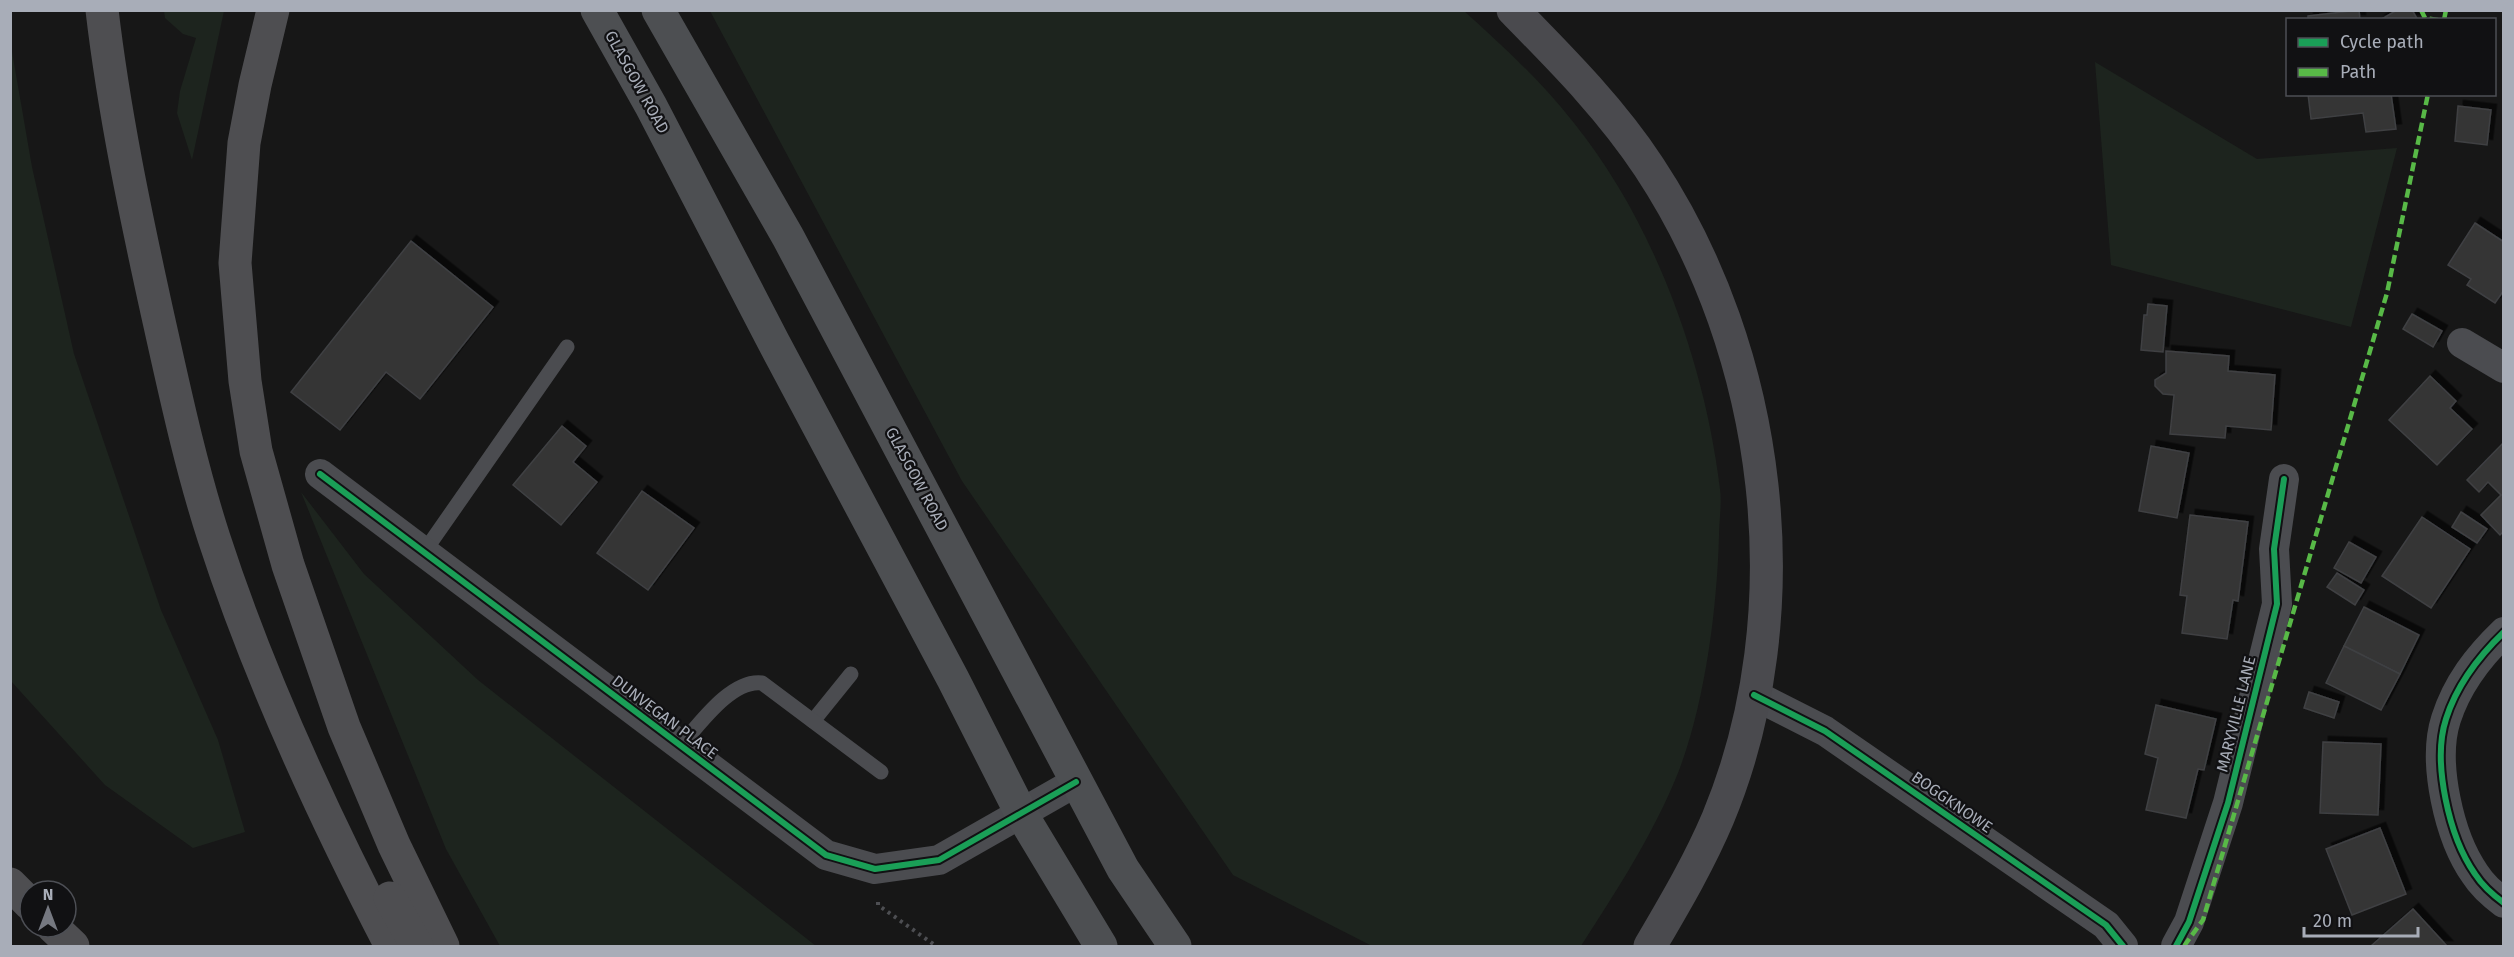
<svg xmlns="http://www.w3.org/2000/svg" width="2514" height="957" viewBox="0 0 2514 957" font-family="'Fira Sans',sans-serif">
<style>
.green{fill:#1d241e}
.building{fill:#353536;stroke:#3f4043;stroke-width:1.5;filter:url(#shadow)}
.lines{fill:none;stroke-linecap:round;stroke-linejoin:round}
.path{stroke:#4d4e52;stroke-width:4;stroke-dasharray:3 4.5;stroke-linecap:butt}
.service{stroke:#4b4c50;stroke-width:15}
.minor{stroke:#4b4c50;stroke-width:30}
.secondary{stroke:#4a4a4e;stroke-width:33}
.primary{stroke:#4d4f52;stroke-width:33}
.motorway{stroke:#4e4e51;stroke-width:33}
.quiet{stroke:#58b947;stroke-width:4.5;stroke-dasharray:9 4.5;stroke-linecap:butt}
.cycleway-casing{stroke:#111113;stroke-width:10}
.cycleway{stroke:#1a9f57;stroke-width:6}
.labels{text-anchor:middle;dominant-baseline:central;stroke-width:4.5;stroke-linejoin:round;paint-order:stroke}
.street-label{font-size:16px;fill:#a8adb8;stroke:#111113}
</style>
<defs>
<filter id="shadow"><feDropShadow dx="5.5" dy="-5.5" stdDeviation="0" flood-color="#0009"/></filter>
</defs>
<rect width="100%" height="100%" fill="#171717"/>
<g class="green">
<path d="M164,11H224L192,160L177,113L180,91L196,38L183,34L165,18Z"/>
<path d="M710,11H1464C1503,46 1541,81 1574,123C1654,222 1705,363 1720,489C1722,504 1719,521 1719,536C1717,609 1705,704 1678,773C1653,835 1617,890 1581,946H1372L1233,875L962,481Z"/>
<path d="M10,40L32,167L74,354L161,610L218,740L245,832L193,848L105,785L11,681Z"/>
<path d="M2095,62L2257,159L2397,148L2351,327L2111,265Z"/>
<path d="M301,492L364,574L478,680L816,946H500L446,849Z"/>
</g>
<g class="building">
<path d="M2359,10L2360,20H2308V16Z"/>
<path d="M2397,10H2412L2418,20H2380Z"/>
<path d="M2308,94H2391L2396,129L2366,132L2363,113L2311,119Z"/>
<path d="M2458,106L2491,110L2487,145L2455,141Z"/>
<path d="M2475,223L2504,242V290L2495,303L2467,285L2471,279L2448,265Z"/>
<path d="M411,241L493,307L420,399L386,372L340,430L291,392Z"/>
<path d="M2148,304L2167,306L2163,352L2141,350L2144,315H2147Z"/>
<path d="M2412,314L2442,331L2433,347L2403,329Z"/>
<path d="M2166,351L2229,356L2228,371L2275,375L2271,430L2226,426L2225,438L2170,434L2174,395L2163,394L2155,386V380L2166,373Z"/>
<path d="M2430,376L2456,401L2450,408L2472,429L2437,465L2389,420Z"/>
<path d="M562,426L586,446L573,462L597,482L561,525L513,485Z"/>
<path d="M2504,442V531L2500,535L2481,515L2501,495L2488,482L2479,492L2467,480Z"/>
<path d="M2151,446L2189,453L2177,518L2139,511Z"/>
<path d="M642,491L694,528L648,590L597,553Z"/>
<path d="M2461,512L2487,529L2477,543L2452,527Z"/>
<path d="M2190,515L2248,522L2238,601L2233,600L2227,639L2182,633L2187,596L2180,595Z"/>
<path d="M2422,517L2470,549L2431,608L2382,576Z"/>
<path d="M2349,542L2376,557L2361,583L2334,568Z"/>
<path d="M2337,573L2364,590L2355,605L2327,587Z"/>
<path d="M2364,607L2419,635L2400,674L2344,646Z"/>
<path d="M2344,646L2400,674L2381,710L2326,683Z"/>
<path d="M2309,692L2339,702L2334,718L2304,708Z"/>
<path d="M2156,705L2216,719L2204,770L2198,769L2186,818L2146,810L2158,758L2145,754Z"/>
<path d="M2323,742L2381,744L2378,815L2320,813Z"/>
<path d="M2380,828L2406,894L2352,915L2326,849Z"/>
<path d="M2413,909L2447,946H2371Z"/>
</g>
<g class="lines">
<path class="path" d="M878,902V905L936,946"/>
<g class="service">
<path d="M424,552L567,347"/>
<path d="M813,721L851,674"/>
<path d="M681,745C699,725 731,679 762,683L881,772"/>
</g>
<g class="minor">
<path d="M2462,343L2504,368"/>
<path d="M320,474L826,855L875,869L939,860L1076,782"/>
<path d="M2504,632C2478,657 2457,684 2446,719C2432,762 2449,837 2475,874C2482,885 2493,895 2504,903"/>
<path d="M1754,695L1825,731L2106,925L2123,946"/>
<path d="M2176,946L2189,922L2228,803L2277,604L2274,549L2284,479"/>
</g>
<path class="secondary" d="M1513,10C1561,59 1611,109 1649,167C1772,353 1804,611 1718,818C1699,863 1674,905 1650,946"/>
<g class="primary">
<path d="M597,10L651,106L773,341L953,679L1022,815L1101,946"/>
<path d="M658,10L788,237L1123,869L1175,946"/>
</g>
<g class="motorway">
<path d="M102,10C114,112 135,212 157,312C174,388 190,464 214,538C259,677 324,817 391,946"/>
<path d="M273,10L255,85L244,143L235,263L245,381L256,451L288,565L344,727L394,845L443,946"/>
<path d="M10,884L30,904"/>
<path d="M390,898L417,946"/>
<path d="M53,927L73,946"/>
</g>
<g class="quiet">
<path d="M2421,10L2425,18L2438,20"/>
<path d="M2444,20L2446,10"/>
<path d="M2184,946L2203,920L2387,293L2428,94"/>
</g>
<defs>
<g id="cycleway">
<path d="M320,474L826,855L875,869L939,860L1076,782"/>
<path d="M2504,632C2478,657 2457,684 2446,719C2432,762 2449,837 2475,874C2482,885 2493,895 2504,903"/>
<path d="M1754,695L1825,731L2106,925L2123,946"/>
<path d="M2176,946L2189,922L2228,803L2277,604L2274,549L2284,479"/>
</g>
</defs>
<use href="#cycleway" class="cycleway-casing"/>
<use href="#cycleway" class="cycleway"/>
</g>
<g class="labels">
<g class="street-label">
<text transform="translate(637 82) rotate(61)">GLASGOW ROAD</text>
<text transform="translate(917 479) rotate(62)">GLASGOW ROAD</text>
<text transform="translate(2236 714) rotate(-76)">MARYVILLE LANE</text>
<text transform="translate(665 717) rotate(37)">DUNVEGAN PLACE</text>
<text transform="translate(1952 802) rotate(35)">BOGGKNOWE</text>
</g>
</g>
<rect width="2514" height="957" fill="none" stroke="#a8adb8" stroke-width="24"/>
<rect x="2286" y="18" width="210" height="78" fill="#111113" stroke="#4d4f55" stroke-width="1.5"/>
<rect x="2298" y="38" width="30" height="9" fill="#1a9f57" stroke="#4d4f55" stroke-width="1.5"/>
<text x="2340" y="48" font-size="18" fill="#a8adb8">Cycle path</text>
<rect x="2298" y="68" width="30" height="9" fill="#58b947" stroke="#4d4f55" stroke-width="1.5"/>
<text x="2340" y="78" font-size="18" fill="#a8adb8">Path</text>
<g transform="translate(48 909)"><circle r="28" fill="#111113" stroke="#4d4f55" stroke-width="1.5"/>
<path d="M0-4.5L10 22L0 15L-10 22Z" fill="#757880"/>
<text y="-9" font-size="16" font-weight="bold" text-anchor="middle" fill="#a8adb8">N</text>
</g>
<path d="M2304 927v9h114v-9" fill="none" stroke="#a8adb8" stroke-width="3"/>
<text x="2313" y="927" font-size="18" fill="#a8adb8" stroke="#111113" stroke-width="4.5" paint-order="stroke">20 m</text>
</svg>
